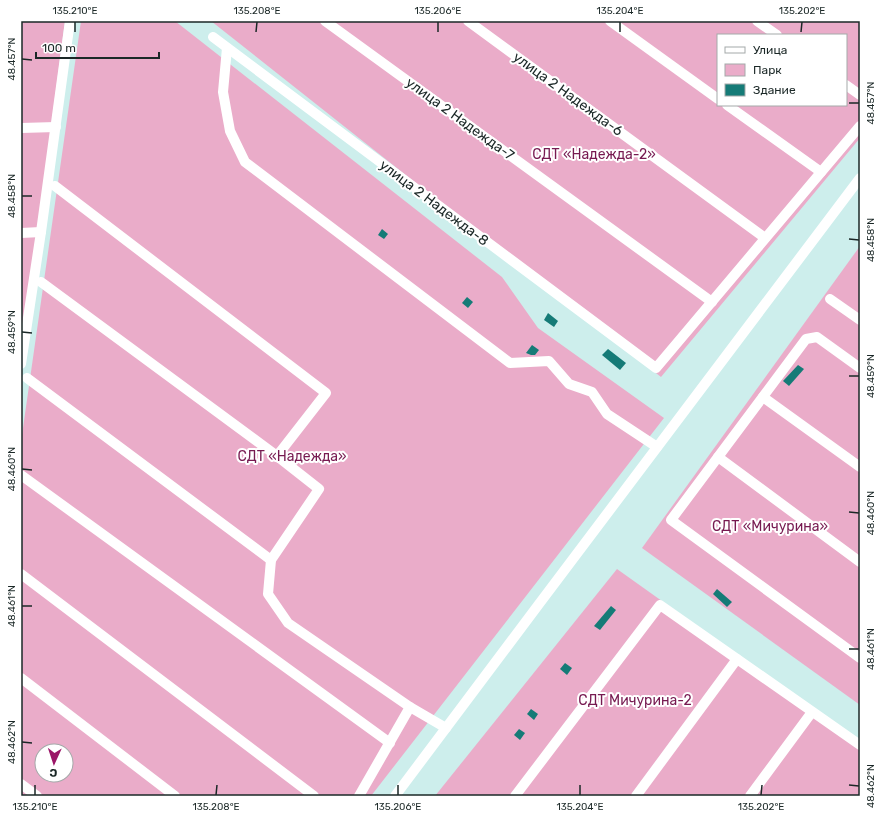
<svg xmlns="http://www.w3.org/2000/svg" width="881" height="817" viewBox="0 0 881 817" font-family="Rubik,sans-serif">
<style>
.green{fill:#eaacc9;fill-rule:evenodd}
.building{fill:#157b77}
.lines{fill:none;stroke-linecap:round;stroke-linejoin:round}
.minor{stroke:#fff;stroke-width:10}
.ticks{fill:none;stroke:#1b2827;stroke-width:1.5}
.labels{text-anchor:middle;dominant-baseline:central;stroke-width:4;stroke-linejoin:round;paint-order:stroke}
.street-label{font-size:14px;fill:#1b2827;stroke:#fff}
.park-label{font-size:14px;fill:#771a51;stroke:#fff}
.neatline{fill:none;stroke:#1b2827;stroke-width:1.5}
.ticks-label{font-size:10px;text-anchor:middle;fill:#1b2827}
</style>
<rect width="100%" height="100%" fill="#cdeeec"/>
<g class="green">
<path d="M21,21H65L21,356Z"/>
<path d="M81,21H175L502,277L538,328L664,418L371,796H21V442ZM42,751H66V775H42Z"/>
<path d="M211,21H860V138L661,377ZM718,35H846V105H718Z"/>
<path d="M860,246V705L642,548Z"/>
<path d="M617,569L860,742V796H435Z"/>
</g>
<g class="building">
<path d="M382,229L388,234L384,239L378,235Z"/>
<path d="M467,297L473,302L468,308L462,303Z"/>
<path d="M548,313L558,321L554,327L544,320Z"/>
<path d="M532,345L539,350L535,355H531L526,353Z"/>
<path d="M608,349L626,363L620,370L602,355Z"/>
<path d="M798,365L804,369L789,386L783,381Z"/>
<path d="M717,589L732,602L727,607L713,594Z"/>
<path d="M611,606L616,610L600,630L594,626Z"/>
<path d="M565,663L572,668L567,675L560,669Z"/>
<path d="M531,709L538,714L534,720L527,714Z"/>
<path d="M519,729L525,733L520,740L514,735Z"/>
</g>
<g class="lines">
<g class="minor">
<path d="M325,21L712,302"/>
<path d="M468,21L765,238"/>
<path d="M610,21L718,99"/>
<path d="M757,21L777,35"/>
<path d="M213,37L656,368L860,126"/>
<path d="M227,48L223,92L230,131L245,162L510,363L549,361L569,384L592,392L607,414L657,447"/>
<path d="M846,85L860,95"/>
<path d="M727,105L821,172"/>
<path d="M21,128L56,127"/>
<path d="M55,186L326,393L277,456L319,489L271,560L268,594L288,623L410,707L446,728"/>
<path d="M21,233L41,232"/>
<path d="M41,282L277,456"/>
<path d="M830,299L860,320"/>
<path d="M21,364L41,232L70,21"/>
<path d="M860,368L817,337L806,339L671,520L860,658"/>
<path d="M27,378L271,560"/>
<path d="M763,397L860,467"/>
<path d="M718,457L860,562"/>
<path d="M21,475L390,743"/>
<path d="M21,574L314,796"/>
<path d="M21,678L175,796"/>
<path d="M21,784L37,796"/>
<path d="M359,796L410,707"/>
<path d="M395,796L539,604L860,178"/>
<path d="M515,796L660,605L860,745"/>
<path d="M636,796L737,659"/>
<path d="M750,796L812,712"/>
</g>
</g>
<path class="ticks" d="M75,32V22M256,32L257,22M438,32V22M620,32V22M801,32L802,22M22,59L32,60M849,103H859M22,196H32M849,239L859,240M22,332L32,333M849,376H859M22,469L32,470M849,512L859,513M22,606H32M849,649H859M22,742L32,743M849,785L859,786M35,795V785M216,795L217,785M398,795V785M580,795V785M761,795L762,785"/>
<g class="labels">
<g class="street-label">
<text transform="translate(568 94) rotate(36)">улица 2 Надежда-6</text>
<text transform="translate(460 119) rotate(36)">улица 2 Надежда-7</text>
<text transform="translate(434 203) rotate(37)">улица 2 Надежда-8</text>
</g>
<g class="park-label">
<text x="594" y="154">СДТ «Надежда-2»</text>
<text x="292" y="456">СДТ «Надежда»</text>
<text x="770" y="526">СДТ «Мичурина»</text>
<text x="635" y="700">СДТ Мичурина-2</text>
</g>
</g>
<rect width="881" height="817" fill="none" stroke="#ffffff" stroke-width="44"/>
<rect x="717" y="34" width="130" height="72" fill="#ffffff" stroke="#a4a9a9"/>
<rect x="725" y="47" width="20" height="6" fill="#ffffff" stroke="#a4a9a9"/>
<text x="753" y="54" font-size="12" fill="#1b2827">Улица</text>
<rect x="725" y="64" width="20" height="12" fill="#eaacc9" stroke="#a4a9a9"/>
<text x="753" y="74" font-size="12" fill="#1b2827">Парк</text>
<rect x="725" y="84" width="20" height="12" fill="#157b77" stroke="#a4a9a9"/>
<text x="753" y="94" font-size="12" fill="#1b2827">Здание</text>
<g transform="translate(54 763) rotate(183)"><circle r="19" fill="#ffffff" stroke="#a4a9a9"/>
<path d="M0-3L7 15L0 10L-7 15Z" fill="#9b1668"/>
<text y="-6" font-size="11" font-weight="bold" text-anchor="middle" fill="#1b2827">С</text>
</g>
<path d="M36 52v6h123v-6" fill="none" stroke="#1b2827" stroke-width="2"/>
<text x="42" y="52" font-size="12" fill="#1b2827" stroke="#ffffff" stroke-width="3" paint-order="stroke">100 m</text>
<rect x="22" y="22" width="837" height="773" class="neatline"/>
<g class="ticks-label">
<text x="75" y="14">135.210°E</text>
<text x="257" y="14">135.208°E</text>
<text x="438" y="14">135.206°E</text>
<text x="620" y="14">135.204°E</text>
<text x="802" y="14">135.202°E</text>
<text transform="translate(11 59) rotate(-90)" y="4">48.457°N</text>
<text transform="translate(870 103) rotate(-90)" y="4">48.457°N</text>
<text transform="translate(11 196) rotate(-90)" y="4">48.458°N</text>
<text transform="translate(870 240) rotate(-90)" y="4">48.458°N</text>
<text transform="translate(11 332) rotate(-90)" y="4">48.459°N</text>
<text transform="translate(870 376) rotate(-90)" y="4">48.459°N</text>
<text transform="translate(11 469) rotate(-90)" y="4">48.460°N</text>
<text transform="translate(870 513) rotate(-90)" y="4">48.460°N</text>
<text transform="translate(11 606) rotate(-90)" y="4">48.461°N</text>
<text transform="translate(870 649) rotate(-90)" y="4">48.461°N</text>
<text transform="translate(11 742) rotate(-90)" y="4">48.462°N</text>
<text transform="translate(870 786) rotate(-90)" y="4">48.462°N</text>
<text x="35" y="810">135.210°E</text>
<text x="216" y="810">135.208°E</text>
<text x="398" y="810">135.206°E</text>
<text x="580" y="810">135.204°E</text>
<text x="761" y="810">135.202°E</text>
</g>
</svg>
